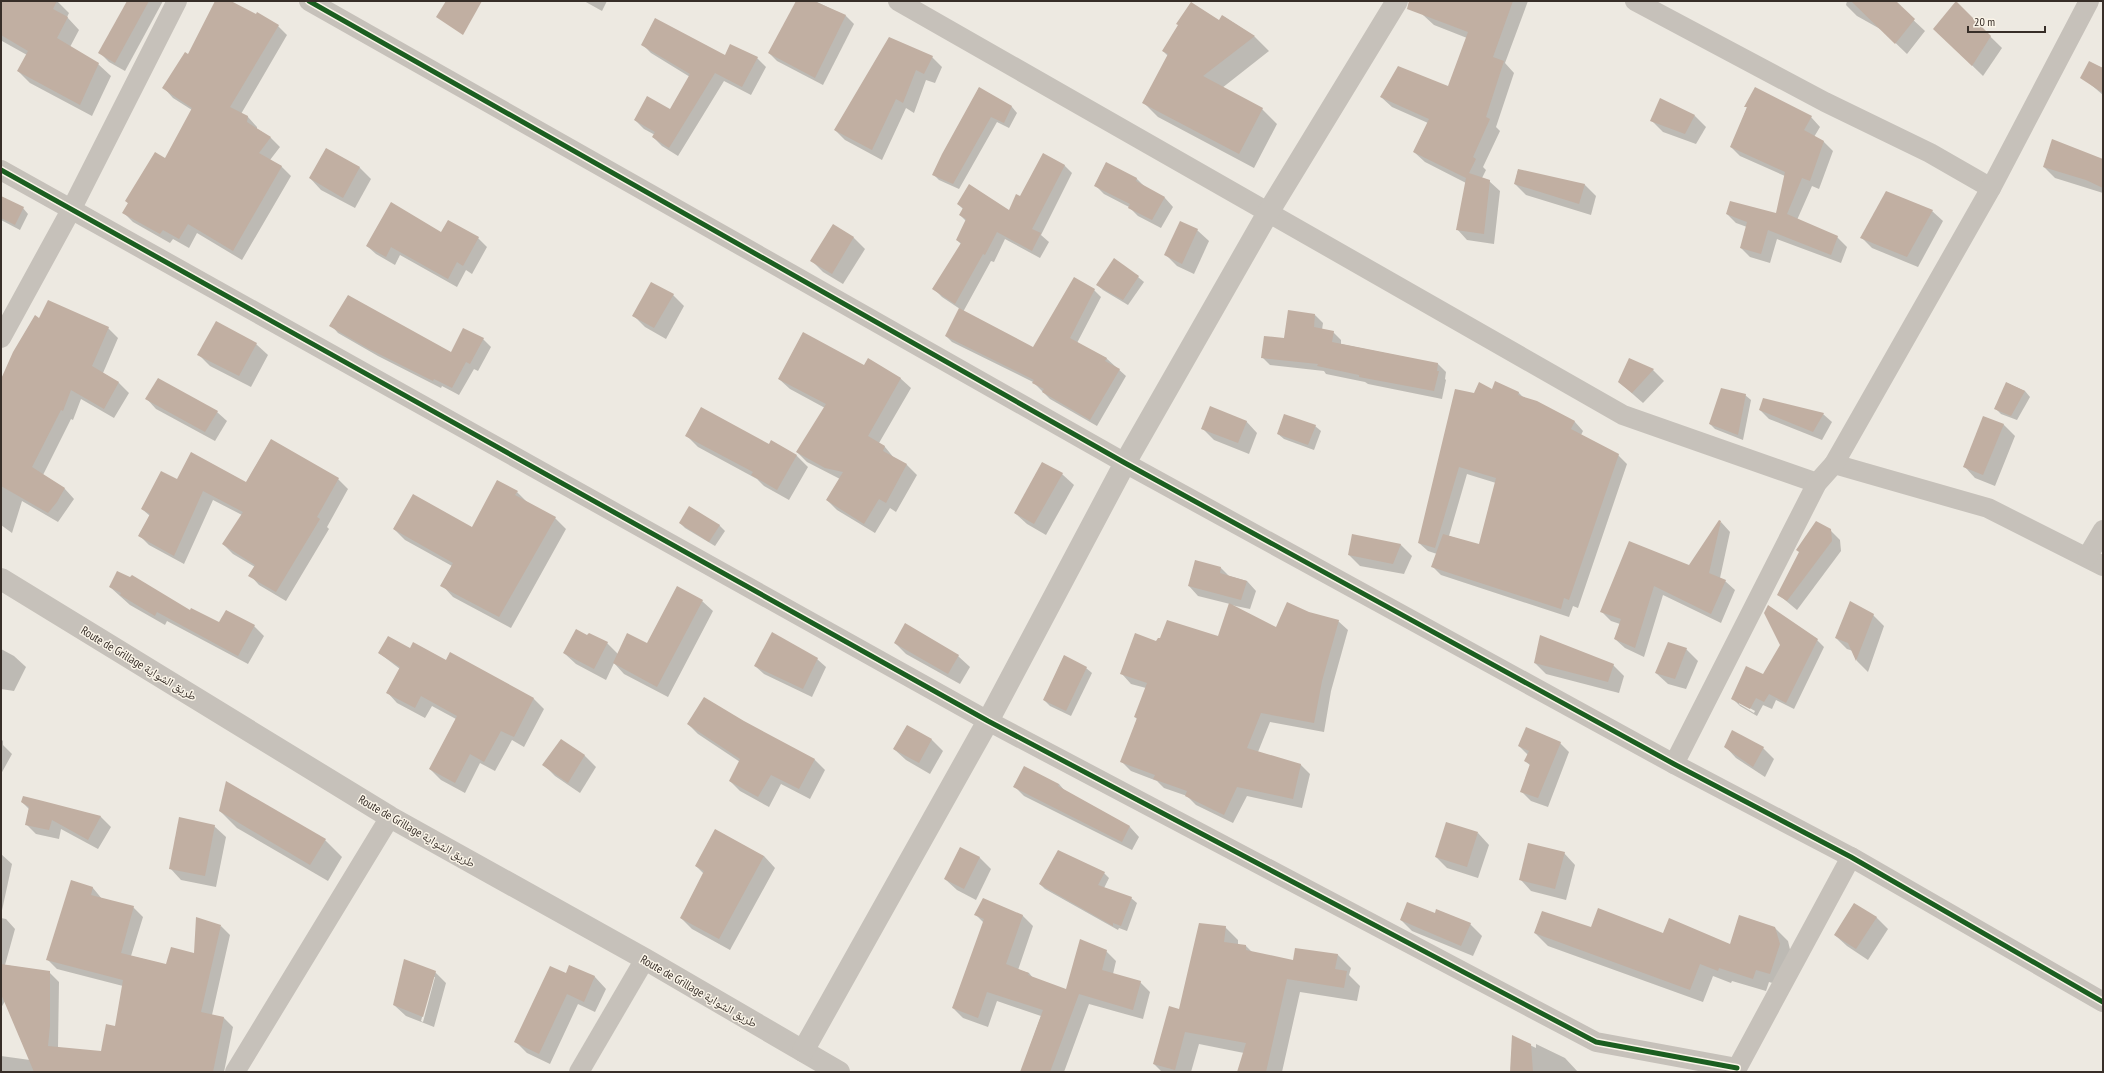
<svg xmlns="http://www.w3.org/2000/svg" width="2104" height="1073" viewBox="0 0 2104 1073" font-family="'PT Sans Narrow','Noto Naskh Arabic',sans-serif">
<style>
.shadow{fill:#0003;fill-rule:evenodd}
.building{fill:#c1afa2}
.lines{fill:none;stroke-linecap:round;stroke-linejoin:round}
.minor{stroke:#c6c1ba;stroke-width:20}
.tertiary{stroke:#c6c1ba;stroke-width:22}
.cycleway-casing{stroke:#faf4e8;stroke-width:8}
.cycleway{stroke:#1b5e20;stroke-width:5}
.labels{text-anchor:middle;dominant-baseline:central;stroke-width:3;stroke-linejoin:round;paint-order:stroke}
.street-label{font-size:12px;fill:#372e28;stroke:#faf4e8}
</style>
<rect width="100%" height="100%" fill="#ede9e1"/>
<g class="shadow">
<path d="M1,1H57L69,13L67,17L79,30L70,47L98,64L111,76L92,116L30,83L18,71L27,55L2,41L1,43Z"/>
<path d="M128,1H163L125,71L109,62L100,53Z"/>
<path d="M216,1H228L278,26L287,35L241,114L248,117L257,127V129L271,138L280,147L270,160L281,166L291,176L242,260L197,233L189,248L173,239L170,243L133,222L124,213L129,204L126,201L166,160L192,110L173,98L164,88L189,56Z"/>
<path d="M584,1H607L602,11Z"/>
<path d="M797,1H815L846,16L854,24L823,85L777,61L769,53Z"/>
<path d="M1419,1H1528L1505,63L1514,73L1496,127L1500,131L1483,167L1486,170L1482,178L1489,181L1500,191L1494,244L1467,240L1457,229L1466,183L1425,162L1414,152L1428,123L1392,107L1381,97L1449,87L1467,38L1434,25L1423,15Z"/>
<path d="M1847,1H1893L1925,31L1907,54L1882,30L1857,16L1846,5Z"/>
<path d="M1956,3L2002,48L1983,76L1946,40Z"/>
<path d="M1223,16L1255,37L1269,51L1222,88L1262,109L1277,124L1254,168L1158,117L1144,103L1168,56L1163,51L1220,21Z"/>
<path d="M642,44L725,57L757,58L766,67L751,95L724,81L678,156L662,146L653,137L655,135L644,129L635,120L670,110L690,77L651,53Z"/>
<path d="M932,57L942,67L935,83L926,80L914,113L906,108L882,160L845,140L835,130Z"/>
<path d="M2089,63L2103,68V95L2082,77Z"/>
<path d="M979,88L1012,107L1017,113L1009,128L997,122L959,189L939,180L934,175Z"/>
<path d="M1746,106L1811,117L1820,127L1814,137L1824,142L1833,151L1819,189L1812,186L1797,220L1837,237L1847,247L1841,263L1777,239L1770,263L1750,257L1741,248L1747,227L1736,223L1727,214H1777L1785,176L1740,156L1731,147L1747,108Z"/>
<path d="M1695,116L1706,127L1696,144L1663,132L1652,121Z"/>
<path d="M326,149L360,168L371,179L355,208L321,190L310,178Z"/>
<path d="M2103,161V193L2055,178L2044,167Z"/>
<path d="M1106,163L1137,179L1145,187L1165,198L1173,207L1161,228L1138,216L1129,207L1104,194L1095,185Z"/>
<path d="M1064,165L1072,173L1041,235L1049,242L1040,258L1005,239L994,262L991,261L963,312L1033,348L1094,290L1101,297L1077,343L1106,358L1126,376L1097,426L1050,399L1033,382L952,342L946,336L960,309L942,297L934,289L961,244L957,240L966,221L960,215L963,209L958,204L1009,211L1021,197Z"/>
<path d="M1518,170L1585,185L1596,196L1591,215L1526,195L1515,184Z"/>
<path d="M1,194L2,197L23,208L28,214L20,230L1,220Z"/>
<path d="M1932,211L1943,221L1918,267L1872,248L1862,238Z"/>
<path d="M833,225L854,238L865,249L843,284L823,272L812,261Z"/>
<path d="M1197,230L1209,241L1194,274L1177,266L1166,255Z"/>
<path d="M441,233L478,238L487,247L472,274L466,270L457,287L400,255L395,265L376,254L367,246Z"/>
<path d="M1138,277L1144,282L1128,305L1103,290L1097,285Z"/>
<path d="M673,295L684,306L666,339L645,327L634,316Z"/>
<path d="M1315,315L1323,323L1322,330L1333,332L1341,340V344L1438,364L1446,372L1445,379L1446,380L1442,399L1368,384L1365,382L1326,374L1324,371L1270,365L1262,357Z"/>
<path d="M40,320L108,328L118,338L103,373L119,383L129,393L114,418L81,399L73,420L71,419L43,475L65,489L74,499L58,522L22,501L12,533L1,525V380Z"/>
<path d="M331,325L451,354L483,339L491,347L478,371L474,369L459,395L442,386L441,388L378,356L338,333Z"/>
<path d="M256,344L268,355L251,387L210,366L199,355Z"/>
<path d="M1630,359L1653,370L1664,381L1643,403L1619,382Z"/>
<path d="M865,366L900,378L911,388L879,443L885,447L894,458L907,465L917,475L896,512L890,508L875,533L837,510L827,500L840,479L807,462L797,452L825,408L790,389L779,379Z"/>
<path d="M2007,383L2025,391L2030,397L2017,420L2001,414L1995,408Z"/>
<path d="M1492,391L1518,392L1524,398L1537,402L1575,422L1583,431L1581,435L1618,455L1627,464L1578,608L1573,606L1569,617L1441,575L1432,566L1437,554L1428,551L1419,543ZM1467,474L1496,483L1480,546L1449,536Z"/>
<path d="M1745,395L1751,400L1743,440L1715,429L1710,424Z"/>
<path d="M147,399L217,412L227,421L215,441L156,409Z"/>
<path d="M1760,410L1823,414L1832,422L1822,440L1769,419Z"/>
<path d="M1984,417L2004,425L2015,436L1995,486L1975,478L1964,466Z"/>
<path d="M1246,421L1257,433L1249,454L1214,440L1203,429Z"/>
<path d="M1315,426L1321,431L1314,450L1284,439L1278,434Z"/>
<path d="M687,436L769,445L771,441L797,456L808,467L789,500L764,486L757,479L698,447Z"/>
<path d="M271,440L338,479L348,489L327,527L329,529L286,601L259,585L250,575L255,567L233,554L223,544L242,515L213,500L184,564L149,545L139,535L150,516L142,509L177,480L246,483Z"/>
<path d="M1042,463L1062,474L1074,485L1046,535L1027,524L1015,513Z"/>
<path d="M517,492L528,503L555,518L566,529L511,628L453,597L442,585L452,566L405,540L394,529H473Z"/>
<path d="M1721,522L1730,532L1720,578L1725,581L1735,590L1721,623L1663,595L1644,657L1625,648L1615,639L1620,624L1611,621L1601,611L1690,566Z"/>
<path d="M680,523L719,525L725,531L715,546L685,528Z"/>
<path d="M1830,530L1840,540L1841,551L1797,610L1779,595Z"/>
<path d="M1353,536L1401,545L1412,556L1404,574L1360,566L1349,555Z"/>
<path d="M1221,568L1229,576L1247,581L1256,591L1250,609L1231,605L1276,628L1308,613L1338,621L1348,630L1331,691L1324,732L1270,722L1258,752L1301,765L1310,774L1302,808L1247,796L1233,823L1196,805L1187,796L1164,788L1157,781L1131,771L1122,762L1137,719L1135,717L1146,688L1131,684L1122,674L1157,642L1219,637L1230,604L1198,596L1189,586Z"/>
<path d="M110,587L190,611L219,623L254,626L264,636L248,664L167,621L165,625L130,605Z"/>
<path d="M702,601L713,611L668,697L624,674L614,663L606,680L576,664L564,653L589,634L607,643L618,654L648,644Z"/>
<path d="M1873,615L1884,626L1868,672L1857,661L1853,651L1847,649L1836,638Z"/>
<path d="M1817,640L1824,647L1794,709L1776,700L1772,709L1763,705L1757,716L1740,706L1732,698L1763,675ZM1739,702L1755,711L1754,713L1739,704Z"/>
<path d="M895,643L958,656L970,667L960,684L906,654Z"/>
<path d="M1,649L14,656L26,667L14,691L1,689Z"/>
<path d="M1686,649L1698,661L1686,689L1668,684L1656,673Z"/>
<path d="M410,650L446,661L450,653L534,699L544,709L524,747L512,740L495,771L480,763L465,793L441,780L430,769L456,719L432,706L425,718L397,703L387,692L400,669L379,653Z"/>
<path d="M1064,656L1086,668L1092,673L1071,716L1050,706L1044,700Z"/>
<path d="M817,659L826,667L812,697L764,674L755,666Z"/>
<path d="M1535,663L1613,665L1624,676L1619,693L1546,674Z"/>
<path d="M743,722L815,760L825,770L810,799L781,784L769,807L740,791L730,781L740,762L698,734L688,724Z"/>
<path d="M907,726L932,740L943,751L930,774L906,760L894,749Z"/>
<path d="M1,739L3,741V745L12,754L1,774Z"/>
<path d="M561,740L585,756L596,767L580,793L555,776L544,765Z"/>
<path d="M1560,743L1569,752L1548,807L1531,801L1521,791L1531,766L1525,761L1528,755L1519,746Z"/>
<path d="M1725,746L1763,748L1774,759L1765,777L1736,758Z"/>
<path d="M1059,784L1065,791L1130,827L1139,837L1132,850L1024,796L1014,786Z"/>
<path d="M24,797L101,817L111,827L98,849L61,829L59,839L36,834L26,824L29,809L22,802Z"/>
<path d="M220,811L325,840L342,857L328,881L237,828Z"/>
<path d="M214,826L226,837L216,887L181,880L170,868Z"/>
<path d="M1478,833L1489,845L1478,878L1447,868L1436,857Z"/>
<path d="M960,848L980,858L991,869L976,900L957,890L945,879Z"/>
<path d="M1564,853L1575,865L1566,900L1531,891L1520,879Z"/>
<path d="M1,854L12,864L1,915Z"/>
<path d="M764,856L775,868L730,950L692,929L681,918L704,874L696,866Z"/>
<path d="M1104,873L1109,878L1104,888L1131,898L1137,903L1127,931L1119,928L1118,930L1045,889L1040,884Z"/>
<path d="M72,881L93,888L102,899L133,907L143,917L131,956L167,965L195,954L221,926L230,935L212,1015L224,1018L233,1027L224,1072H1V1056L30,1060L5,1001L1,1008V918L6,919L15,929L5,965L49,972L59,982L58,1048L102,1052L116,1027L123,986L57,969L47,959Z"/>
<path d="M983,899L1023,916L1033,926L1018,970L1029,973L1034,979L1066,990L1106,951L1116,961L1113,974L1140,982L1150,992L1143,1019L1089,1004L1064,1072H1021L1041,1016L997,1001L988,1027L963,1018L953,1008L984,923L976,915Z"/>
<path d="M1854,904L1877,918L1888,929L1868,960L1847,946L1835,935Z"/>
<path d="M1436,915L1470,924L1482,936L1473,956L1412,931L1401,920Z"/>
<path d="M1225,927L1238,940V945L1246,946L1253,953L1294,961L1296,949L1338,955L1351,968L1349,975L1360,986L1357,1001L1300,992L1282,1072H1238L1244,1053L1199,1044L1191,1072H1162L1154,1064L1180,1010Z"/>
<path d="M1775,928L1788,941L1792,958L1783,986L1769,982L1766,991L1732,981L1731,983L1713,976L1703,1002L1548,946L1535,933L1591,929L1664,934L1730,945Z"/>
<path d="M570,966L595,977L606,989L595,1012L578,1004L550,1064L527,1053L516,1042L566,974Z"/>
<path d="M435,972L446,983L434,1027L406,1016L394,1005ZM433,977H435L423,1022L421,1021Z"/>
<path d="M1513,1037L1536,1048V1044L1565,1058L1578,1072H1511Z"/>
</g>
<g class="building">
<path d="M1,1H57L53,9L68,17L57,38L99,63L80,105L17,71L28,51L1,35Z"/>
<path d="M127,1H149L115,63L98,53Z"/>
<path d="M215,1H231L256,14L257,12L279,25L230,107L248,116L247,122L271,137L259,153L282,166L233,251L188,224L179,239L163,230L160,234L122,213L128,203L125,201L155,152L165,158L192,108L162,88L185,52L188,54Z"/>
<path d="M446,1H482L463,35L436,17Z"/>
<path d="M796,1H814L846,15L815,78L768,53Z"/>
<path d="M1409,1H1513L1493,57L1504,61L1486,117L1490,119L1473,157L1476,159L1469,173L1490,180L1484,234L1456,230L1466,178L1413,152L1429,119L1380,97L1398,66L1448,86L1468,32L1407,9Z"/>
<path d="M1851,1H1896L1915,19L1895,44Z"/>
<path d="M1956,1L1991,36L1972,66L1933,29Z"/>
<path d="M1191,2L1219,20L1222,15L1255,36L1203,76L1263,108L1239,154L1142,103L1168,54L1162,51L1178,25L1176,24Z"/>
<path d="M655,18L725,55L730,44L758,57L742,87L715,73L669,148L652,137L655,132L634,120L647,96L670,109L690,74L641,45Z"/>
<path d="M889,37L933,56L924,74L916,70L903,103L896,99L872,150L834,130Z"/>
<path d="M2089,61L2103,68V93L2080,78Z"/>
<path d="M979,87L1012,106L1004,123L991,117L953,184L932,175L942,154Z"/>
<path d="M1755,87L1812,116L1804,130L1824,141L1810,181L1802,178L1787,214L1838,236L1831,255L1768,230L1761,254L1740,248L1747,222L1726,214L1730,201L1776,213L1785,172L1730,147L1747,107H1744Z"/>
<path d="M1660,98L1695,115L1685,134L1650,121Z"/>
<path d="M2052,139L2103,159V188L2086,180L2043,167Z"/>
<path d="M326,148L360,167L343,198L309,178Z"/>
<path d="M1043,153L1065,165L1032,229L1041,233L1032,251L997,232L985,255L983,254L955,304L932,289L961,243L956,240L966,219L959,215L963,208L957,204L969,184L1009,210L1016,194L1020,196Z"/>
<path d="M1106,162L1137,178L1136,181L1165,197L1152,220L1128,208L1130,204L1094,186Z"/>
<path d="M1518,169L1585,184L1579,204L1514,184Z"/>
<path d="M1886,191L1933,210L1907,257L1860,238Z"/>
<path d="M1,196L24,207L15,225L1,218Z"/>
<path d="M391,202L441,232L448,220L479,237L463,266L457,262L448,279L391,247L386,257L366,246Z"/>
<path d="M1180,221L1198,229L1182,264L1164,255Z"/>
<path d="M833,224L854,237L832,274L810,261Z"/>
<path d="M1114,258L1139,276L1123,300L1096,285Z"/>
<path d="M1074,277L1095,289L1070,338L1107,358L1105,361L1120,369L1090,420L1042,392L1044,389L1032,383L1034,380L945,336L959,308L1033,347Z"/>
<path d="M651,282L674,294L654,328L632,316Z"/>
<path d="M348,295L451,352L463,328L484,338L470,364L466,362L452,388L434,379L433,381L369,349L329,326Z"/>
<path d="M48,300L109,327L92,366L119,382L104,409L71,390L63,411L61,410L32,467L65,488L57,502L48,513L1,486V379L13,352L35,315L39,318Z"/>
<path d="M1288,310L1315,314L1314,327L1334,331L1332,342L1438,363L1437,371H1439L1434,391L1359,377V375L1317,366L1318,364L1261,358L1264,336L1284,338Z"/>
<path d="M216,321L257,343L239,376L197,355Z"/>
<path d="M803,332L864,365L868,358L901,378L868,436L885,446L883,451L907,464L886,503L879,499L864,524L826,500L843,472L825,468L796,452L826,404L778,379Z"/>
<path d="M1629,358L1654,369L1632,393L1618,382Z"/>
<path d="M158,378L218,411L205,432L145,399Z"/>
<path d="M1495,381L1519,392L1518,395L1537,401L1575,421L1571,429L1619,454L1569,600L1564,598L1561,609L1431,567L1443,534L1479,544L1496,478L1459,467L1435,548L1418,543L1455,389L1474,393L1479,382L1492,389Z"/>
<path d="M2006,382L2025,391L2011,416L1994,409Z"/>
<path d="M1721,388L1746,394L1738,435L1709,424Z"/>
<path d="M1763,398L1824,413L1813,432L1759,410Z"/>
<path d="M1210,406L1247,421L1238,443L1201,429Z"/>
<path d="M701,407L769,444L771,440L797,455L777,490L751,475L753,472L685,436Z"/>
<path d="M1284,414L1316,425L1308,445L1277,434Z"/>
<path d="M1983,416L2004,424L1983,475L1963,467Z"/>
<path d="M271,439L339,478L317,517L320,519L276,592L248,576L255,565L222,544L243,512L203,491L174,556L138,536L150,514L141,509L161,471L177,479L191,452L246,482Z"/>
<path d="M1042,462L1063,473L1034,524L1014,513Z"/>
<path d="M497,480L518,491L515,495L556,517L499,617L440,586L453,563L393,529L413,494L472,527Z"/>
<path d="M689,506L720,525L709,542L679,523Z"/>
<path d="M1719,520L1721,521L1709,573L1726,580L1711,614L1654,586L1635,648L1614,639L1621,619L1600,612L1629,541L1689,565Z"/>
<path d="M1816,521L1831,529L1832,541L1787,601L1777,595L1799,552L1796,550Z"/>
<path d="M1352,534L1401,544L1393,564L1348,555Z"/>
<path d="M1195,560L1221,567L1220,573L1247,581L1241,600L1188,586Z"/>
<path d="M117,571L130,577L132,575L190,610L191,608L219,622L226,610L255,625L238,656L157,612L155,616L120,595L121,593L109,587Z"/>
<path d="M677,586L703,600L657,687L613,663L627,633L647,643Z"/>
<path d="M1850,601L1874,614L1856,661L1848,643L1835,638Z"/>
<path d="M1287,602L1309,612L1339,620L1322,681L1314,723L1261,713L1247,748L1301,764L1293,799L1237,787L1224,815L1185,796L1187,791L1153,779L1155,775L1120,762L1137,718L1134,717L1147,683L1120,674L1135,633L1156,641L1158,638H1160L1167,620L1218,636L1229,603L1276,627Z"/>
<path d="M1768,605L1818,639L1786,703L1769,694L1764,702L1756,698L1750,709L1731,699L1746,666L1763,674L1780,645L1764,613Z"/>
<path d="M905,623L959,655L948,674L894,643Z"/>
<path d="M576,629L587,635L589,633L608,642L594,669L563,653Z"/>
<path d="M772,632L818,658L803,689L754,666Z"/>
<path d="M1540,635L1614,664L1608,682L1534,663Z"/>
<path d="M388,636L410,648L413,642L446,660L450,652L534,698L514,737L501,731L484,762L470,754L455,783L429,769L457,716L421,696L415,708L386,693L400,667L378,653Z"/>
<path d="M1668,642L1687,648L1675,679L1655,673Z"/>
<path d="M1064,655L1087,667L1066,711L1043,700Z"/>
<path d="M704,697L744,721L815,759L799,789L771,775L758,797L729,781L740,759L687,724Z"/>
<path d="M907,725L932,739L919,763L893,749Z"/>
<path d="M1526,727L1561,742L1538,798L1520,792L1530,764L1524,761L1529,751L1518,746Z"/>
<path d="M1732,730L1764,747L1753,767L1724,747Z"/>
<path d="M561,739L585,755L568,783L542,765Z"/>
<path d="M1024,766L1059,784L1058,786L1130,826L1122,842L1013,787Z"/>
<path d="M226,781L326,839L310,865L219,811Z"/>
<path d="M23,796L43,801L101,816L88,840L52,820L49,830L25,825L29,807L21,802Z"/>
<path d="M179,817L215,825L205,876L169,869Z"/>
<path d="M1446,822L1478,832L1467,867L1435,857Z"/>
<path d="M715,829L764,856L719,939L680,918L704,871L695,866Z"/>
<path d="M1528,843L1565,852L1555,889L1519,880Z"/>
<path d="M960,847L980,857L964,889L944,879Z"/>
<path d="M1058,850L1105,872L1098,885L1132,897L1121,926L1113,923V926L1039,884Z"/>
<path d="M71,880L93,887L91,895L134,906L121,953L166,964L171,947L194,953L196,917L221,925L201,1012L224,1017L213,1072H34L1,994V964L50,971V1026L48,1046L101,1051L106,1024L115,1026L123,980L46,960Z"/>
<path d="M983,898L1023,915L1006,964L1029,973L1028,975L1066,989L1080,939L1107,950L1102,970L1141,981L1133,1010L1079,994L1050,1072H1020L1043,1010L987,992L978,1018L952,1008L984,919L974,915Z"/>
<path d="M1407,902L1435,913L1436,909L1471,923L1461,946L1400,920Z"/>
<path d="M1854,903L1877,917L1856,949L1834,935Z"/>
<path d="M1598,908L1663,933L1669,918L1730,944L1739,915L1775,927L1780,944L1770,974L1756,970L1753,979L1719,968L1718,971L1700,964L1690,990L1534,933L1542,911L1591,927Z"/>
<path d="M1199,923L1226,926L1224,942L1246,945V950L1293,960L1295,948L1338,954L1335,969L1347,971L1344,988L1287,979L1266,1072H1237L1246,1043L1185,1032L1175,1070L1153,1064L1169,1006L1179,1009Z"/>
<path d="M404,959L436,971L423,1017L393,1005Z"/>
<path d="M569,965L595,976L584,1002L567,994L539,1054L514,1042L550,966L566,973Z"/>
<path d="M1512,1035L1531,1044L1533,1072H1510Z"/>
</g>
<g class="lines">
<g class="minor">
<path d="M309,1L1125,463L1674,764L1851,857L2103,1002"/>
<path d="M898,1L1623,415L1817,483"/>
<path d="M1635,1L1825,102L1930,153L1991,188"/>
<path d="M1,170L988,721L1596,1042L1737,1068"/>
<path d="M1,338L71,210L177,1"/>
<path d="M1834,464L1988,508L2103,566"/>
<path d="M2087,557L2103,530"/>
<path d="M1674,764L1817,483L1834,464L1991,188L2089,1"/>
<path d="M235,1072L390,817"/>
<path d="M579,1072L645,959"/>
<path d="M1735,1072L1851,857"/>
</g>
<g class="tertiary">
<path d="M1,579L390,817L645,959L839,1072"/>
<path d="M803,1051L988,721L1125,463L1269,211L1397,1"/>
</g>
<defs>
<g id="cycleway">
<path d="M309,1L1125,463L1674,764L1851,857L2103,1002"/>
<path d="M1,170L988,721L1596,1042L1737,1068"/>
</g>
</defs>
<use href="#cycleway" class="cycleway-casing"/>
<use href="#cycleway" class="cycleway"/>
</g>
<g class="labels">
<g class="street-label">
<text transform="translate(139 663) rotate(31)">Route de Grillage طريق الشواية</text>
<text transform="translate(417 831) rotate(30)">Route de Grillage طريق الشواية</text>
<text transform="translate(699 991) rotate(30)">Route de Grillage طريق الشواية</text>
</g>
</g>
<rect width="2104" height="1073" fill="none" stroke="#372e28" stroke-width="4"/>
<path d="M1968 26v6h77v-6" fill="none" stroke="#372e28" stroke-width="2"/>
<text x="1974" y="26" font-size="12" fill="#372e28" stroke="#faf4e8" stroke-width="3" paint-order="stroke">20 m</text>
</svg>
